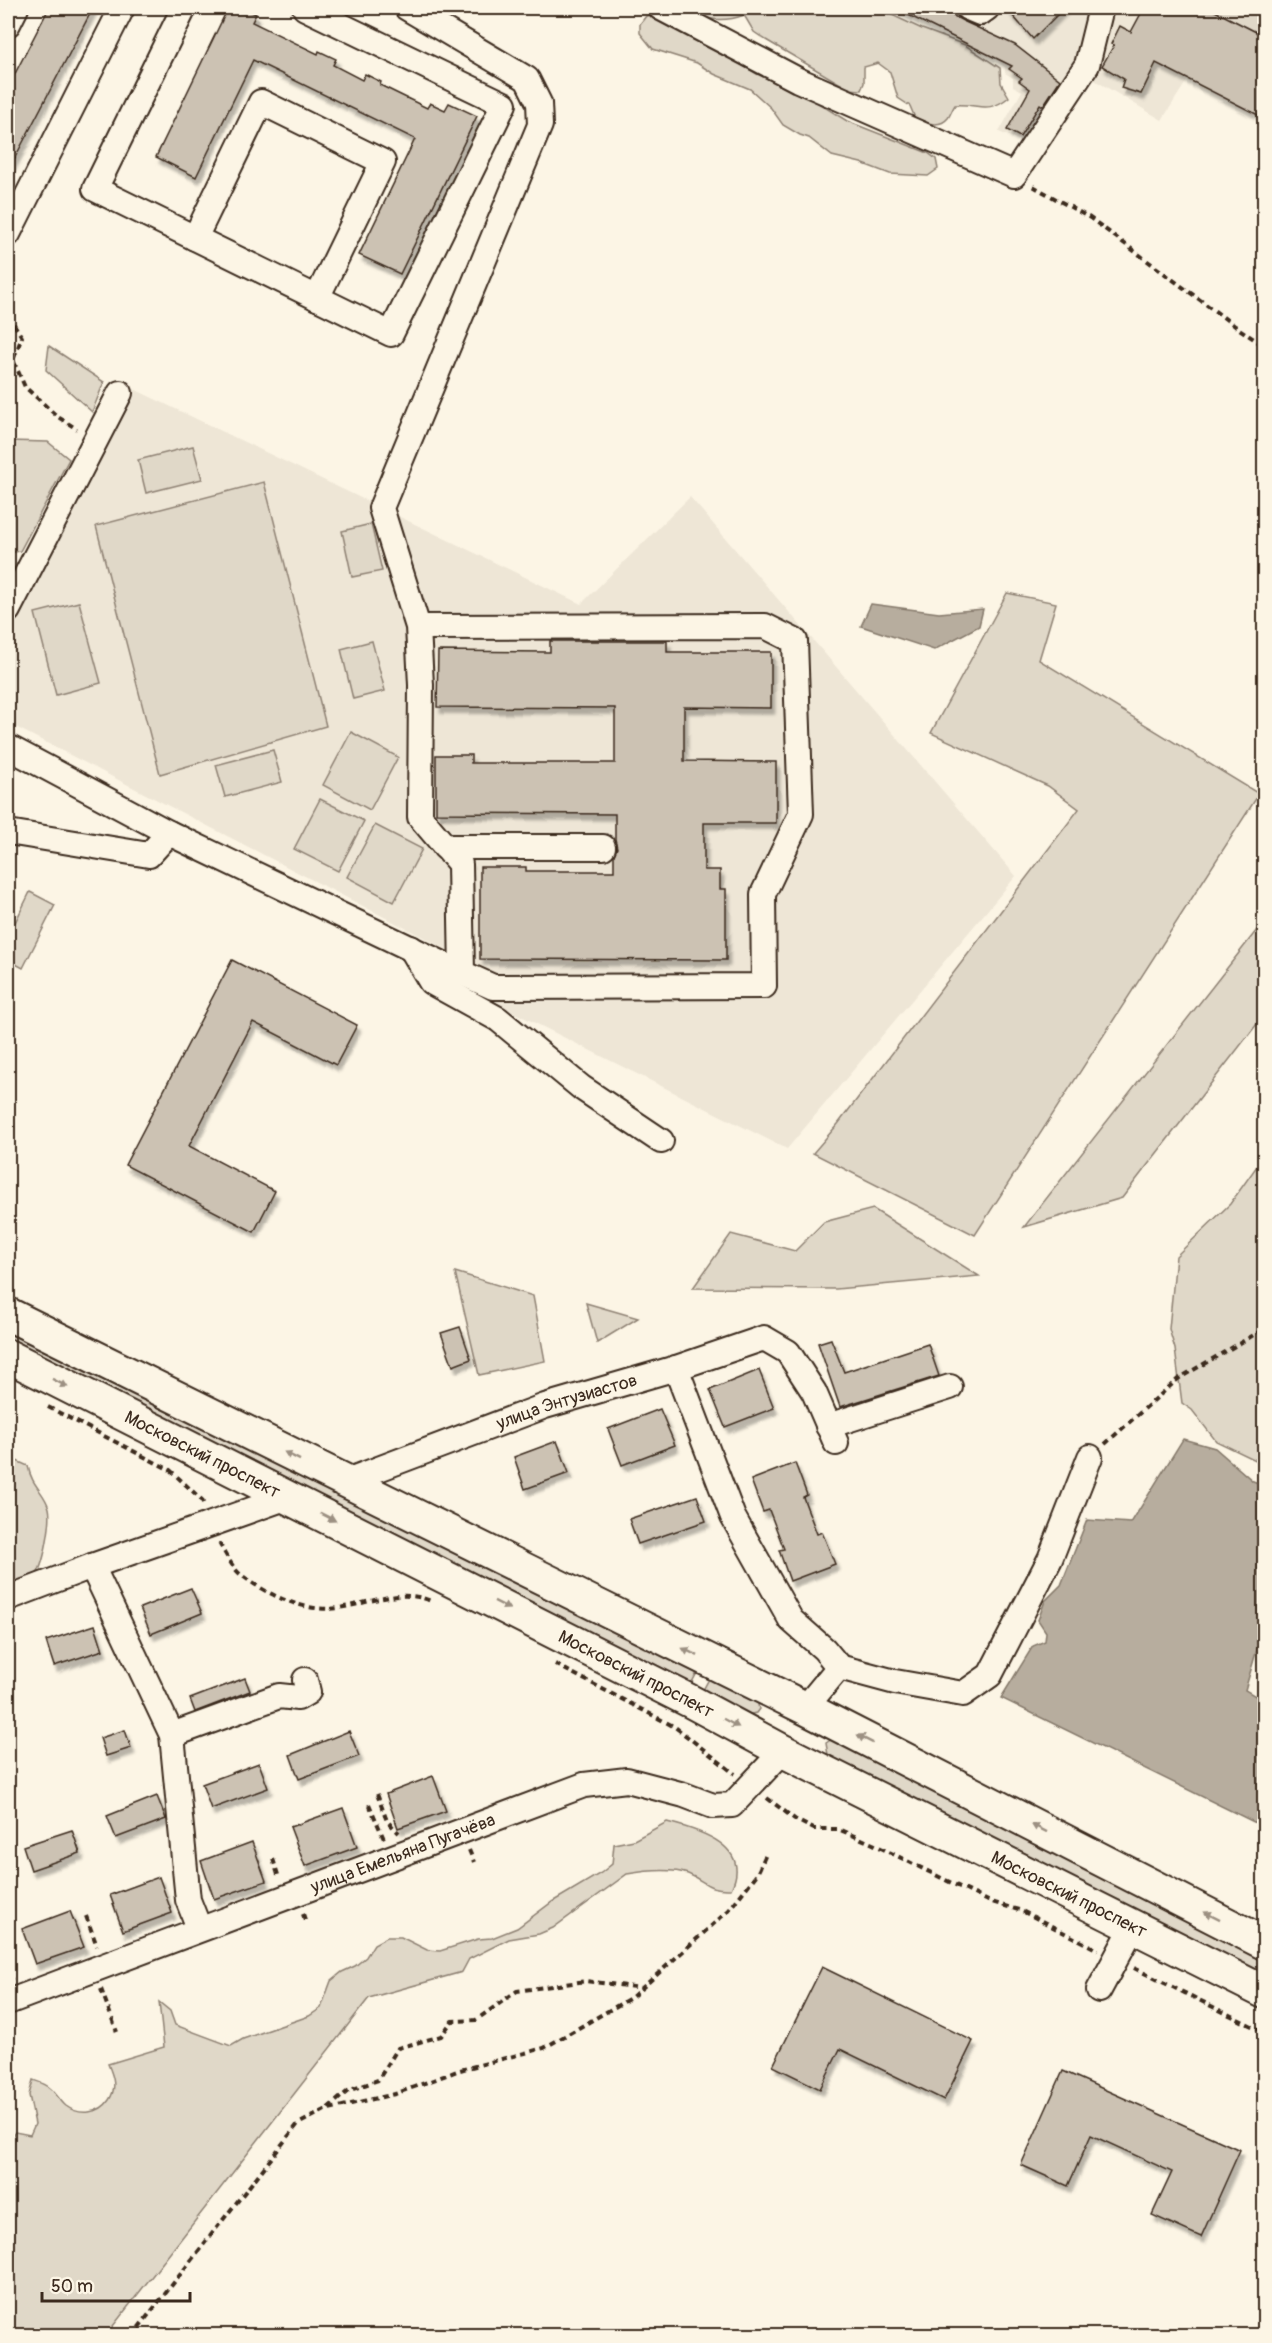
<svg xmlns="http://www.w3.org/2000/svg" width="1272" height="2343" viewBox="0 0 1272 2343" font-family="Pangolin,sans-serif">
<style>
.built{fill:#eee6d6}
.green{fill:#e0d8c8;stroke:#8e8173;stroke-width:1.5}
.water{fill:#b7ad9e;stroke:#85796b;stroke-width:1.5}
.lines{fill:none;stroke-linecap:round;stroke-linejoin:round}
.stream{stroke:#85796b;stroke-width:6}
.building{fill:#ccc2b3;stroke:#3b2a1e;stroke-width:1.5;filter:url(#shadow)}
.minor-casing{stroke:#3b2a1e;stroke-width:28}
.major-casing{stroke:#3b2a1e;stroke-width:36}
.path{stroke:#3b2a1e;stroke-width:4;stroke-dasharray:6 4.5;stroke-linecap:butt}
.minor{stroke:#fcf5e5;stroke-width:24}
.major{stroke:#fcf5e5;stroke-width:32}
.oneway{fill:#9c9082}
.labels{text-anchor:middle;dominant-baseline:central;stroke-width:6;stroke-linejoin:round;paint-order:stroke}
.street-label{font-size:18px;fill:#3b2a1e;stroke:#fcf5e5}
</style>
<defs>
<filter id="shadow"><feDropShadow dx="3.5" dy="6" stdDeviation="1.5" flood-color="#0004"/></filter>
</defs>
<rect width="100%" height="100%" fill="#fcf5e5"/>
<filter id="ink" filterUnits="userSpaceOnUse"><feTurbulence type="fractalNoise" baseFrequency=".0167" numOctaves="2"/><feDisplacementMap in="SourceGraphic" scale="12" xChannelSelector="R" yChannelSelector="G"/><feConvolveMatrix kernelMatrix="1 2 1 2 8 2 1 2 1" color-interpolation-filters="sRGB"/></filter>
<g filter="url(#ink)">
<g class="built">
<path d="M894,8H1209L1264,36V118L1188,79L1162,120L1079,71L1028,144L999,132L1022,91L1013,86V78L1005,73V67L993,56Z"/>
<path d="M134,389L581,604L690,497L1016,876L787,1149L437,974L450,951L8,723V637Z"/>
</g>
<g class="green">
<path d="M676,8H877L922,29L965,45L1000,68L1001,83L1009,97C987,115 978,103 955,105C952,109 951,114 948,118C940,128 925,123 915,118L910,106L898,98L890,72L878,63L864,67V83L861,90L849,89L766,40L754,32L744,15C718,25 701,17 676,8Z"/>
<path d="M1209,8L1264,9V36Z"/>
<path d="M657,14L757,74L807,96L847,121L928,153L936,159L938,169L928,176L890,174L861,163L832,156L809,138L800,135L783,125L771,108L750,89L714,74L697,63L653,49L640,33V24L646,16Z"/>
<path d="M49,346L104,382L92,412L46,370Z"/>
<path d="M8,441L48,442L69,459L20,551L8,553Z"/>
<path d="M193,446L202,479L146,493L138,460Z"/>
<path d="M264,482L326,726L160,774L96,526Z"/>
<path d="M371,524L382,571L352,577L342,531Z"/>
<path d="M1007,593L1056,603L1039,660L1259,794L975,1235L813,1153L838,1124L1079,809L1048,786L931,733Z"/>
<path d="M79,602L101,683L56,695L35,613Z"/>
<path d="M372,641L385,691L353,699L341,649Z"/>
<path d="M351,732L398,757L370,810L323,785Z"/>
<path d="M273,750L282,782L225,797L216,765Z"/>
<path d="M320,799L364,821L338,871L294,849Z"/>
<path d="M375,825L422,849L394,902L347,877Z"/>
<path d="M30,892L55,905L23,968L8,960V937Z"/>
<path d="M1264,921V1015L1122,1198L1024,1227Z"/>
<path d="M1264,1156V1464L1216,1441L1192,1410L1182,1403L1175,1349L1169,1329L1176,1256L1230,1204Z"/>
<path d="M873,1209L979,1276L836,1289L693,1288L731,1234L795,1251L824,1222Z"/>
<path d="M455,1272L533,1296L545,1361L479,1375Z"/>
<path d="M586,1303L638,1318L597,1343Z"/>
<path d="M8,1326L698,1671L691,1684L8,1343Z"/>
<path d="M8,1457L28,1466C32,1487 44,1491 49,1508C52,1520 44,1568 35,1576C28,1582 16,1582 8,1583Z"/>
<path d="M710,1677L757,1700L759,1709L756,1713L747,1715L702,1692Z"/>
<path d="M835,1737L1264,1953V1975L828,1755L826,1743Z"/>
<path d="M667,1822C699,1830 753,1846 731,1889C707,1890 707,1882 688,1874C670,1868 645,1871 627,1874L553,1928L539,1934L509,1939L469,1959L462,1972L369,1998L106,2335H8V2142L15,2132L30,2135L35,2124L29,2095L33,2080C39,2082 46,2084 50,2088C56,2093 60,2101 66,2106C79,2116 100,2114 109,2100C117,2088 114,2078 108,2064L164,2047L159,2002L170,2011L175,2025L231,2046L243,2039L309,2016L321,2008L331,1981L342,1972L355,1966L366,1957L374,1944L387,1937H401L427,1950L440,1951L478,1939L492,1938L517,1928L552,1902L601,1873L612,1864L614,1844L634,1840Z"/>
</g>
<g class="water">
<path d="M871,604L939,613L983,609L979,626L934,650L861,626Z"/>
<path d="M1183,1439L1215,1448L1253,1481L1264,1485V1641L1260,1639L1245,1690L1264,1701V1827L1001,1698L1033,1646L1045,1641L1046,1632L1038,1620L1045,1601L1061,1585L1087,1520L1131,1523Z"/>
</g>
<g class="lines">
<path class="stream" d="M8,1572L9,1571"/>
</g>
<g class="building">
<path d="M49,8H93L8,171V87Z"/>
<path d="M228,8H243L256,14L252,22L318,54L319,51L336,59L333,65L362,80L365,74L381,82L380,85L427,108L430,103L445,110L449,103L477,116L400,274L359,255L415,139L253,60L196,177L156,157Z"/>
<path d="M894,8H939L963,21L1015,45L1060,80L1043,106L1040,104L1020,137L1007,130L1030,89L1019,81L1022,78L1009,69L1012,66Z"/>
<path d="M1006,8H1064L1033,39Z"/>
<path d="M1144,8H1209L1264,36V118L1156,63L1141,94L1121,88L1124,79L1102,66L1114,45L1111,44L1120,26L1131,32Z"/>
<path d="M550,641H667V652H771V708L684,707V761L776,762V823H704V870H720V889H726V960L480,959V867H526V871H614V855L617,848L615,839V814L436,813V755H471V763H615V708L437,707L438,651L550,652Z"/>
<path d="M232,960L357,1025L336,1065L253,1022L189,1146L275,1191L254,1232L125,1165Z"/>
<path d="M460,1327L471,1359L453,1366L441,1333Z"/>
<path d="M831,1339L844,1372L928,1344L939,1376L840,1407L818,1343Z"/>
<path d="M759,1370L774,1408L725,1427L710,1390Z"/>
<path d="M660,1409L675,1445L622,1465L608,1429Z"/>
<path d="M557,1441L569,1473L525,1489L514,1457Z"/>
<path d="M795,1463L807,1495L803,1497L817,1534L822,1532L835,1564L790,1581L779,1550L784,1549L769,1510L763,1512L751,1480Z"/>
<path d="M697,1496L706,1521L638,1544L629,1519Z"/>
<path d="M191,1588L202,1613L151,1634L140,1608Z"/>
<path d="M95,1625L103,1650L54,1666L46,1641Z"/>
<path d="M245,1678L250,1691L195,1712L190,1699Z"/>
<path d="M125,1730L131,1748L106,1756L100,1738Z"/>
<path d="M349,1731L359,1756L299,1779L290,1755Z"/>
<path d="M259,1763L268,1788L211,1809L202,1784Z"/>
<path d="M433,1776L446,1811L398,1828L386,1794Z"/>
<path d="M157,1796L166,1819L116,1838L107,1816Z"/>
<path d="M343,1808L357,1847L305,1866L290,1827Z"/>
<path d="M72,1830L80,1853L31,1870L23,1846Z"/>
<path d="M252,1842L266,1881L214,1899L201,1861Z"/>
<path d="M159,1877L172,1913L123,1931L110,1895Z"/>
<path d="M70,1911L84,1947L35,1964L22,1929Z"/>
<path d="M822,1967L973,2041L944,2100L840,2049L820,2089L773,2066Z"/>
<path d="M1063,2071L1240,2150L1201,2237L1152,2215L1172,2172L1091,2135L1068,2186L1021,2165Z"/>
</g>
<g class="lines">
<defs>
<g id="minor">
<path d="M184,8L95,189L195,238L261,102L383,162L317,298"/>
<path d="M407,8L527,79L539,103L540,125L381,508L418,627L765,626L795,641L801,814L763,894L764,986L493,987L462,973L460,864L420,817L421,685L418,627"/>
<path d="M661,8L798,80L1014,175L1087,65L1101,8"/>
<path d="M968,8L980,13L987,8"/>
<path d="M8,24L16,8"/>
<path d="M8,234L122,8"/>
<path d="M195,238L391,334L504,104L305,8"/>
<path d="M8,610L120,393"/>
<path d="M8,747L169,833L462,973"/>
<path d="M8,832L149,855L169,833"/>
<path d="M445,847H603"/>
<path d="M411,948L431,982L498,1019L582,1088L661,1141"/>
<path d="M676,1368L733,1517L791,1620L824,1649L839,1667L895,1682L963,1694L990,1675L1050,1559L1090,1457"/>
<path d="M828,1426L950,1387"/>
<path id="s1" d="M344,1482L545,1406L676,1368L764,1338L788,1352L814,1392L836,1443"/>
<path d="M92,1566L172,1735L188,1900L199,1928"/>
<path d="M8,1598L92,1566L288,1497"/>
<path d="M805,1708L839,1667"/>
<path d="M172,1735L279,1696L298,1698L308,1692L305,1680"/>
<path d="M1099,1990L1133,1927"/>
<path id="s2" d="M8,2002L584,1785L627,1780L684,1795L713,1806L732,1805L783,1751"/>
</g>
<g id="major">
<path d="M8,1314L805,1708L1264,1943"/>
<path id="s3" d="M8,1356L690,1701L783,1751L1264,1992"/>
</g>
</defs>
<use href="#minor" class="minor-casing"/>
<use href="#major" class="major-casing"/>
<g class="path">
<path d="M1033,186L1090,218L1235,326L1264,346"/>
<path d="M8,315L22,337L13,360L25,387L58,417L77,429"/>
<path d="M48,1407L170,1470L202,1500L204,1506"/>
<path d="M1105,1444L1178,1379L1264,1329"/>
<path d="M219,1543C225,1553 232,1567 240,1574C267,1595 305,1613 339,1608C370,1603 401,1588 431,1601"/>
<path d="M555,1664L675,1727L735,1774"/>
<path d="M377,1794L387,1821L399,1833"/>
<path d="M767,1798L796,1820L814,1829H838L873,1844L988,1901L1022,1911L1098,1950"/>
<path d="M369,1804L384,1839"/>
<path d="M469,1850L474,1862"/>
<path d="M273,1859L279,1878"/>
<path d="M303,1914L306,1923"/>
<path d="M86,1916L97,1946"/>
<path d="M8,1957L11,1980"/>
<path d="M1134,1968L1264,2032"/>
<path d="M101,1989L117,2032"/>
<path d="M328,2108L348,2091L378,2080L398,2048L441,2036L452,2021L476,2020L517,1991L586,1981L642,1988"/>
<path d="M132,2336L298,2124L325,2110L395,2094L460,2070L544,2048L632,1997L729,1910L757,1874L767,1852"/>
</g>
<use href="#minor" class="minor"/>
<use href="#major" class="major"/>
</g>
<defs><path id="oneway-solid" d="M-6-.8H1V-3.2L6.5 0L1 3.2V.8H-6Z" transform="scale(1.5)"/></defs>
<g class="oneway">
<use href="#oneway-solid" transform="translate(60 1383) rotate(27)"/>
<use href="#oneway-solid" transform="translate(292 1456) rotate(-153)"/>
<use href="#oneway-solid" transform="translate(328 1517) rotate(27)"/>
<use href="#oneway-solid" transform="translate(502 1605) rotate(27)"/>
<use href="#oneway-solid" transform="translate(690 1652) rotate(-154)"/>
<use href="#oneway-solid" transform="translate(731 1723) rotate(28)"/>
<use href="#oneway-solid" transform="translate(865 1739) rotate(-153)"/>
<use href="#oneway-solid" transform="translate(1039 1828) rotate(-153)"/>
<use href="#oneway-solid" transform="translate(1212 1916) rotate(-153)"/>
</g>
</g>
<g class="labels">
<g class="street-label">
<text stroke="none"><textPath href="#s1" startOffset="237">улица Энтузиастов</textPath></text>
<text stroke="none"><textPath href="#s3" startOffset="218">Московский проспект</textPath></text>
<text stroke="none"><textPath href="#s3" startOffset="704">Московский проспект</textPath></text>
<text stroke="none"><textPath href="#s2" startOffset="422">улица Емельяна Пугачёва</textPath></text>
<text stroke="none"><textPath href="#s3" startOffset="1190">Московский проспект</textPath></text>
</g>
</g>
<rect width="1272" height="2343" fill="none" stroke="#fcf5e5" stroke-width="30"/>
<rect x="15" y="15" width="1242" height="2313" fill="none" stroke="#3b2a1e" stroke-width="2" filter="url(#ink)"/>
<path d="M42 2292v9h148v-9" fill="none" stroke="#3b2a1e" stroke-width="3"/>
<text x="51" y="2292" font-size="18" fill="#3b2a1e" stroke="#fcf5e5" stroke-width="4.5" paint-order="stroke">50 m</text>
</svg>
